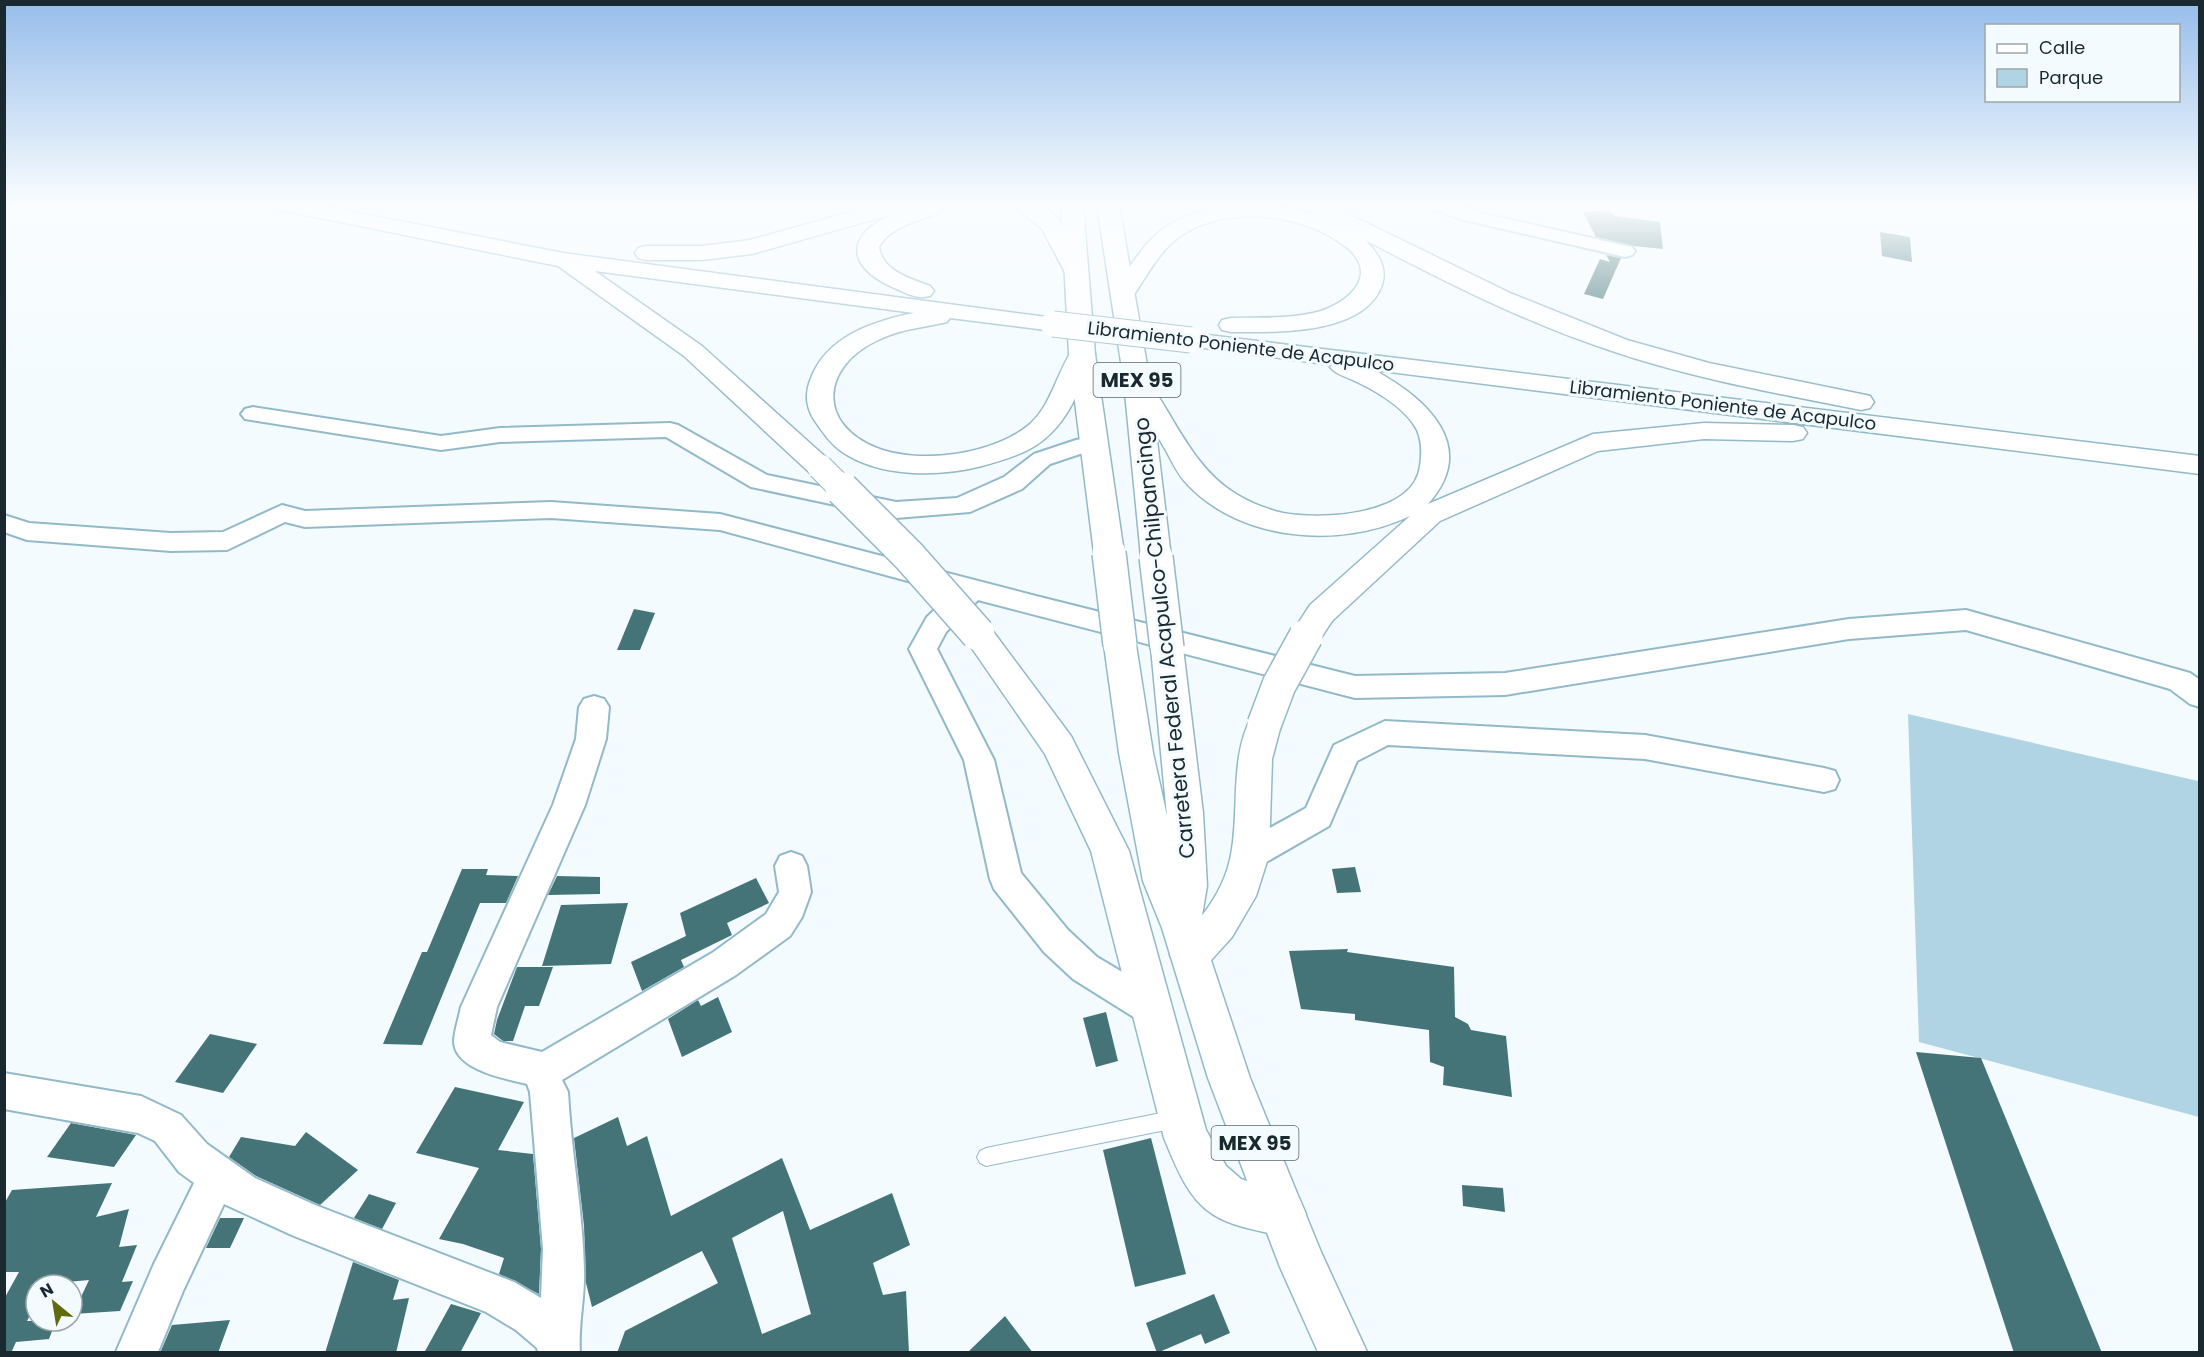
<svg xmlns="http://www.w3.org/2000/svg" width="2204" height="1357" viewBox="0 0 2204 1357" font-family="Poppins,sans-serif">
<style>
.green{fill:#b0d4e3}
.building{fill:#447478;fill-rule:evenodd}
.lines{fill:none;stroke-linecap:round;stroke-linejoin:round}
.service-casing{stroke:#93b9c8;stroke-width:2}
.minor-casing{stroke:#93b9c8;stroke-width:4}
.primary-casing{stroke:#93b9c8;stroke-width:3}
.motorway-casing{stroke:#93b9c8;stroke-width:3}
.service{fill:#fff;fill-rule:evenodd}
.minor{fill:#fff;fill-rule:evenodd}
.primary{fill:#fff;fill-rule:evenodd}
.motorway{fill:#fff;fill-rule:evenodd}
.primary-bridge-casing{stroke:#93b9c8;stroke-width:36;stroke-linecap:butt}
.motorway-bridge-far1-casing{stroke:#93b9c8;stroke-width:27;stroke-linecap:butt}
.motorway-bridge-casing{stroke:#93b9c8;stroke-width:36;stroke-linecap:butt}
.primary-bridge{stroke:#fff;stroke-width:33}
.motorway-bridge-far1{stroke:#fff;stroke-width:25}
.motorway-bridge{stroke:#fff;stroke-width:33}
.labels{text-anchor:middle;dominant-baseline:central;stroke-width:6;stroke-linejoin:round;paint-order:stroke}
.far-street-label{font-size:18px;fill:#1a292f;stroke:#f3fbfe}
.shield{fill:#f3fbfe;stroke:#5b686d;stroke-width:1.5}
.shield-label{font-size:20px;font-weight:bold;fill:#1a292f}
.street-label{font-size:21px;fill:#1a292f;stroke:#f3fbfe}
</style>
<rect width="100%" height="100%" fill="#f3fbfe"/>
<path class="green" d="M1908,714L2198,781L2199,1117L1919,1042Z"/>
<g class="building">
<path d="M1609,210L1615,216L1660,222L1663,249L1634,246L1596,237L1583,212Z"/>
<path d="M1880,232L1910,237L1912,262L1882,256Z"/>
<path d="M1606,255L1621,258L1603,299L1584,294L1600,259L1610,262Z"/>
<path d="M634,609L655,613L640,650H617Z"/>
<path d="M1355,867L1361,892L1337,893L1332,869Z"/>
<path d="M462,869H488L486,875L518,876L506,903H480L422,1045L383,1044L422,952H427Z"/>
<path d="M557,876L600,877V894L548,895Z"/>
<path d="M756,878L769,903L727,923L732,935L681,960L684,967L642,991L631,962L686,936L680,913Z"/>
<path d="M628,903L611,964L542,966L561,905Z"/>
<path d="M1348,949L1347,952L1454,967L1455,1017L1468,1024L1471,1030L1506,1036L1512,1097L1443,1085L1444,1067L1430,1062L1429,1030L1355,1020V1014L1301,1009L1289,951Z"/>
<path d="M517,967H553L539,1006H525L513,1041H503L494,1034L497,1020Z"/>
<path d="M718,997L732,1032L682,1057L668,1019L698,1000L701,1006Z"/>
<path d="M1106,1012L1118,1061L1096,1067L1083,1018Z"/>
<path d="M210,1034L257,1044L223,1093L175,1082Z"/>
<path d="M1916,1052L1981,1058L2102,1353H2014Z"/>
<path d="M455,1087L524,1102L498,1150L533,1154L541,1249L539,1294L499,1274L504,1258L463,1244L439,1239L479,1168L416,1153Z"/>
<path d="M618,1117L627,1146L647,1136L671,1216L782,1158L810,1230L892,1193L910,1245L873,1263L883,1295L906,1291L909,1353H617L625,1331L718,1283L702,1251L592,1307L586,1283L584,1226L574,1138ZM783,1211L811,1314L762,1334L732,1238Z"/>
<path d="M71,1123L136,1135L114,1167L47,1157Z"/>
<path d="M306,1132L358,1170L320,1205L256,1176L229,1157L241,1137L295,1146Z"/>
<path d="M1151,1138L1186,1274L1135,1287L1103,1150Z"/>
<path d="M112,1183L96,1217L129,1209L119,1247L137,1245L122,1282L133,1281L120,1311L73,1314L89,1280L36,1285V1303L27,1321H56L49,1339L16,1342L11,1353H4V1299L19,1272H4V1204L12,1190Z"/>
<path d="M1462,1185L1503,1188L1505,1212L1463,1206Z"/>
<path d="M369,1194L396,1203L382,1229L354,1218Z"/>
<path d="M220,1218H244L230,1248H206Z"/>
<path d="M353,1262L399,1280L393,1300L409,1298L396,1353H325Z"/>
<path d="M1214,1294L1230,1333L1205,1344L1201,1334L1157,1353L1146,1323Z"/>
<path d="M451,1304L481,1313L460,1353H424Z"/>
<path d="M1005,1316L1033,1353H967Z"/>
<path d="M230,1320L218,1353H160L172,1325Z"/>
</g>
<g class="lines">
<defs>
<path id="service" d="M1176,1110L1182,1113L1185,1119L1182,1125L1176,1128L986,1166L980,1163L977,1157L980,1151L986,1148Z"/>
<g id="minor">
<path d="M1430,205H1457L1476,212L1632,247L1635,251L1632,255L1625,257L1464,220L1432,209Z"/>
<path d="M253,407L441,436L500,428L670,423L678,425L767,475L896,502L957,498L1004,477L1034,454L1076,440L1094,437L1102,439L1106,444L1102,449L1080,454L1050,464L1022,489L970,512L896,518L751,487L666,437L500,442L441,450L245,419L241,414L245,409Z"/>
<path d="M551,502L720,514L1032,595L1355,676L1505,673L1849,619L1966,610L2190,673L2200,680V707L2190,704L2170,689L1966,630L1849,639L1505,695L1355,698L978,600L946,632L937,649L994,760L1021,873L1068,930L1097,957L1164,997L1170,1009L1164,1021L1152,1026L1140,1021L1073,979L1044,952L994,889L990,879L964,760L909,649L927,617L952,593L720,530L551,518L305,527L285,522L227,550L171,551L27,540L4,532V515L29,523L171,533L223,532L282,505L305,511Z"/>
<path d="M594,696L604,699L609,707L606,739L585,805L497,1007L491,1035L500,1042L542,1052L712,953L766,914L779,892L775,866L780,856L791,852L802,856L807,866L811,892L802,917L790,936L736,975L562,1080L568,1092C571,1152 583,1211 584,1270C585,1298 578,1325 580,1352H538L537,1348L516,1330L486,1312L294,1236L224,1204L183,1291L158,1352H116L154,1264L194,1183L179,1172L155,1141L138,1133L4,1109V1073L141,1096L181,1115L207,1144L255,1178L315,1205L514,1282L541,1298L543,1249L530,1092L527,1084C506,1079 453,1070 454,1040C455,1029 459,1017 461,1007L553,805L576,739L579,707L584,699Z"/>
<path d="M1385,721L1645,735L1824,768L1835,771L1839,780L1835,789L1824,792L1645,759L1388,745L1357,761L1329,826L1261,865L1250,869L1239,865L1234,855L1239,845L1306,808L1334,745Z"/>
</g>
<g id="primary">
<path d="M1061,205H1083L1095,354L1124,553L1120,560L1109,563L1098,560L1094,553L1069,354Z"/>
<path d="M1097,205H1119L1150,382L1171,557L1167,564L1156,567L1145,564L1141,557L1124,382Z"/>
<path d="M1120,633L1131,637L1136,645L1153,753L1167,816L1151,648L1156,640L1167,636L1178,640L1183,648L1203,813L1207,886L1200,927L1250,1078L1321,1252L1367,1352H1318L1280,1267L1208,1078L1162,928L1143,881L1119,753L1104,645L1109,637Z"/>
</g>
<g id="motorway">
<path d="M275,205H318L563,253L1062,319L1065,324L1062,329L1053,331L950,318L947,322C922,328 899,329 876,341C821,368 817,424 877,448C920,465 995,454 1030,424C1052,404 1057,372 1073,349L1082,346L1091,349L1095,354C1082,381 1073,412 1051,433C1033,452 1007,459 982,466C939,477 879,478 841,451C831,444 824,434 817,424C806,409 804,395 811,378C827,336 874,321 914,313L595,271L702,346L830,461L834,467L830,473L820,476L810,473L684,356L558,266L286,211L278,210Z"/>
<path d="M875,205H910L908,208L916,205H948C937,221 894,219 879,247C883,272 910,278 930,286L934,291L930,296C918,299 910,295 899,290C847,269 841,236 896,213L752,254L702,260H646L638,258L635,253L638,248L646,246H702L750,240Z"/>
<path d="M1014,205C1022,205 1035,203 1042,206C1062,214 1077,253 1087,271L1083,276L1075,278L1067,276L1042,229Z"/>
<path d="M1233,205L1277,206L1315,214L1305,210L1302,205H1330L1510,293L1627,340L1709,363L1861,394L1870,396L1874,402L1870,408L1861,410C1776,393 1691,378 1609,350C1524,322 1444,281 1365,240C1377,252 1388,267 1382,285C1364,336 1274,332 1231,332L1222,330L1219,325L1222,320L1231,318C1258,317 1286,319 1313,313C1345,306 1383,276 1345,246C1302,213 1228,205 1182,235C1159,250 1146,278 1131,299L1123,301L1115,299L1111,294C1151,236 1158,217 1233,205Z"/>
<path d="M1191,333L2200,456V474L1374,370C1426,398 1480,446 1428,504L1593,434L1704,423L1793,425L1803,427L1807,433L1803,439L1793,441L1704,439L1598,451L1440,521L1332,621L1317,644L1306,648L1295,644L1290,636L1310,605L1410,516C1341,549 1241,542 1187,484C1177,474 1172,461 1165,449C1152,426 1138,404 1124,382L1128,377L1137,374L1146,377C1174,417 1193,468 1236,494C1251,503 1266,509 1283,513C1321,520 1414,516 1420,466C1422,453 1422,442 1417,430C1406,409 1378,392 1357,382C1348,377 1336,375 1330,367L1332,365L1182,345L1179,340L1182,335Z"/>
<path d="M978,622L989,626L1071,736L1129,851L1206,1130L1226,1166L1241,1179L1299,1198L1306,1214L1299,1230L1283,1237C1261,1230 1230,1227 1211,1213C1187,1197 1175,1164 1164,1138L1091,851L1045,754L962,634L967,626Z"/>
<path d="M1264,712L1276,716L1281,725L1272,759L1269,855L1256,896L1232,937L1204,968L1190,973L1176,968L1170,955C1178,937 1192,927 1204,913C1217,896 1227,876 1231,855C1240,808 1229,759 1252,716Z"/>
</g>
</defs>
<use href="#service" class="service-casing"/>
<use href="#minor" class="minor-casing"/>
<use href="#primary" class="primary-casing"/>
<use href="#motorway" class="motorway-casing"/>
<use href="#service" class="service"/>
<use href="#minor" class="minor"/>
<use href="#primary" class="primary"/>
<use href="#motorway" class="motorway"/>
<defs>
<g id="primary-bridge">
<path d="M1109,553L1120,645"/>
<path d="M1156,557L1167,648"/>
</g>
<g id="motorway-bridge-far1">
<path d="M1053,324L1191,340"/>
<path d="M820,467L843,490"/>
</g>
<g id="motorway-bridge">
<path d="M842,489L909,556L978,634"/>
<path d="M1264,725L1279,685L1306,636"/>
</g>
</defs>
<use href="#primary-bridge" class="primary-bridge-casing"/>
<use href="#motorway-bridge-far1" class="motorway-bridge-far1-casing"/>
<use href="#motorway-bridge" class="motorway-bridge-casing"/>
<use href="#primary-bridge" class="primary-bridge"/>
<use href="#motorway-bridge-far1" class="motorway-bridge-far1"/>
<use href="#motorway-bridge" class="motorway-bridge"/>
</g>
<linearGradient id="sky" x2="0" y2="1"><stop stop-color="#96bdeb"/><stop offset="0.52" stop-color="#fafdff"/><stop offset="1" stop-color="#fafdff" stop-opacity="0"/></linearGradient>
<rect width="2204" height="395" fill="url(#sky)"/>
<g class="labels">
<g class="far-street-label">
<text transform="translate(1241 346) rotate(7)">Libramiento Poniente de Acapulco</text>
<text transform="translate(1723 405) rotate(7)">Libramiento Poniente de Acapulco</text>
</g>
<g class="shield">
<rect x="1093.5" y="363" width="87" height="34" rx="4.5"/>
<rect x="1211.5" y="1126" width="87" height="34" rx="4.5"/>
</g>
<g class="shield-label">
<text x="1137" y="380">MEX 95</text>
<text x="1255" y="1143">MEX 95</text>
</g>
<g class="street-label">
<text transform="translate(1164 638) rotate(-96)">Carretera Federal Acapulco-Chilpancingo</text>
</g>
</g>
<rect width="2204" height="1357" fill="none" stroke="#1a292f" stroke-width="12"/>
<rect x="1985" y="24" width="195" height="78" fill="#f3fbfe" stroke="#9ca7ab" stroke-width="1.5"/>
<rect x="1997" y="44" width="30" height="9" fill="#ffffff" stroke="#9ca7ab" stroke-width="1.5"/>
<text x="2039" y="54" font-size="18" fill="#1a292f">Calle</text>
<rect x="1997" y="69" width="30" height="18" fill="#b0d4e3" stroke="#9ca7ab" stroke-width="1.5"/>
<text x="2039" y="84" font-size="18" fill="#1a292f">Parque</text>
<g transform="translate(54 1303) rotate(330)"><circle r="28" fill="#f3fbfe" stroke="#9ca7ab" stroke-width="1.5"/>
<path d="M0-4.5L10 22L0 15L-10 22Z" fill="#626a0f"/>
<text y="-9" font-size="16" font-weight="bold" text-anchor="middle" fill="#1a292f">N</text>
</g>
</svg>
